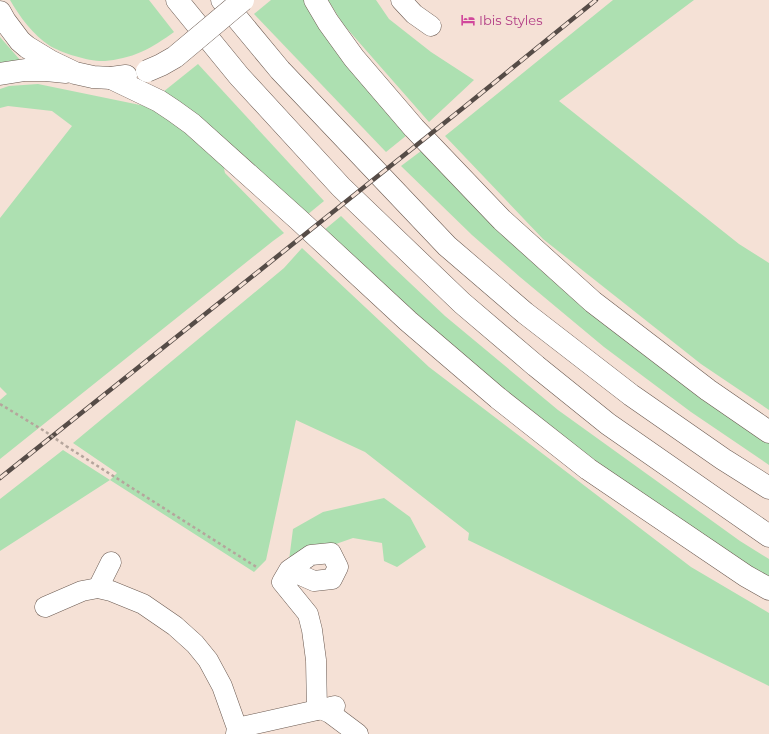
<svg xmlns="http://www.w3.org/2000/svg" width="769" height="734" viewBox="0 0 769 734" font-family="Montserrat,sans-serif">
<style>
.green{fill:#ade0b1}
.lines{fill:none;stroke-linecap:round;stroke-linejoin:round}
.minor-casing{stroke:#6b5a51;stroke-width:21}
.highway-casing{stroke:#6b5a51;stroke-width:23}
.path{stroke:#b5a59c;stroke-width:2.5;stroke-dasharray:3 3;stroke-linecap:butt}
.minor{stroke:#fff;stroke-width:20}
.highway{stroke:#fff;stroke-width:22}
.rail-casing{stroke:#564c47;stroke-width:4.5}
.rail{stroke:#f5e1d6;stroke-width:3;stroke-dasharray:9;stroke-linecap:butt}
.highway-bridge-casing{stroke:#6b5a51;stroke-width:23;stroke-linecap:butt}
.path-bridge{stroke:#b5a59c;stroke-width:2.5;stroke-dasharray:3 3;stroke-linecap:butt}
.highway-bridge{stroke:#fff;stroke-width:22}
.labels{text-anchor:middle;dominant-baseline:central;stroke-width:3;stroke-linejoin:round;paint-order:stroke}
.hotel-label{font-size:13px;fill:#b23c85;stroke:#f5e1d6;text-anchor:start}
</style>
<rect width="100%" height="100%" fill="#f5e1d6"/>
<g class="green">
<path d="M10,0H149L174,32C164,39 153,47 141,52C130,57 116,60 105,61C90,62 62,53 50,46C33,35 20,17 10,0Z"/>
<path d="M271,0H305L407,135L386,152L254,14Z"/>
<path d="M328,0H376L389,19L431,52L474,80L429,122L343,24Z"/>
<path d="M613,0H694L559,101L739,244L769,263V410L701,364L543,239L445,136Z"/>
<path d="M0,37L21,61L0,65Z"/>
<path d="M198,64L324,201L307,215L163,92Z"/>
<path d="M38,84L145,106L166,115L222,160L225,173L284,233L273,241L0,459V400L7,394L0,387V218L72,126L52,111L8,106L0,108V89L9,86Z"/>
<path d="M421,151L729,417L769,443V465L691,412L604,347L520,277L472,235L401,166Z"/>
<path d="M341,216L392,266L445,316L558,410L740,541L769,559V577L743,562L656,506L563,436L478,368L323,231Z"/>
<path d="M302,248L429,367L691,567L769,613V686L468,540L469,533L365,452L296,420L266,560L254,572L110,480L0,551V499L63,450L110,480L117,473L73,443L284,268Z"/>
<path d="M384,498L410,517L426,547L397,567L384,561L382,543L353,538L313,552L288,568L293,529L323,512Z"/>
</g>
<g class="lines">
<defs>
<g id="minor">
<path d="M401,0L414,14L431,26"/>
<path d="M289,570L314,581L332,579L338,567L331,553L311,555L289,570L282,582L308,614L312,630L316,660L317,710"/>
<path d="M98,588L111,562"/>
<path d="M45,607L82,591L98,588L111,591L143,604L175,626L195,644L208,660L222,686L237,728L236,734"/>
<path d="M321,709L330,713L358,734"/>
<path d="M237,728L335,706"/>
</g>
<g id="highway">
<path d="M177,0L239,76L341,187L462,303L536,366L608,424L769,536"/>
<path d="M222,0L280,70L447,246L525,313L631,395L723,459L769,488"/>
<path d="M315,0L328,22L354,58L414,128L502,220L593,302L708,390L769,432"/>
<path d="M0,12L5,21L20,41L27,47L50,61L75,73L93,77L111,78L126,76"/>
<path d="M0,74L25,70H46L66,72"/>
<path d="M111,78L159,101L174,111L192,124L299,220L408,321L498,398L588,469L746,576L769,589"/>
</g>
</defs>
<use href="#minor" class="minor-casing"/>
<use href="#highway" class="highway-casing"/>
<g class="path">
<path d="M0,404L46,432"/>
<path d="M66,446L258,568"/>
</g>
<use href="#minor" class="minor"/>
<use href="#highway" class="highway"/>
<defs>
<path id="rail" d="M0,478L463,108L596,0"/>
</defs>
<use href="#rail" class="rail-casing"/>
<use href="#rail" class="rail"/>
<defs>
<path id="highway-bridge" d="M147,71L161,65L175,57L243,0"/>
</defs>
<use href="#highway-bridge" class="highway-bridge-casing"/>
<path class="path-bridge" d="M46,432L66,446"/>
<use href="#highway-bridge" class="highway-bridge"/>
</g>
<defs>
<symbol id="hotel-bare" viewBox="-9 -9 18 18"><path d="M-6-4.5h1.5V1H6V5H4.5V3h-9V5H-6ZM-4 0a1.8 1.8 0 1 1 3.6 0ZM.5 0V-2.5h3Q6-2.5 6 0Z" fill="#d1479c" stroke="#f5e1d6" stroke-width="2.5" paint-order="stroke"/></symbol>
</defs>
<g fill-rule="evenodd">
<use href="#hotel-bare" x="458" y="10" width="20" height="20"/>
</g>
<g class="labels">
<g class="hotel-label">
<text x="479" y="20">Ibis Styles</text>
</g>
</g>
</svg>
